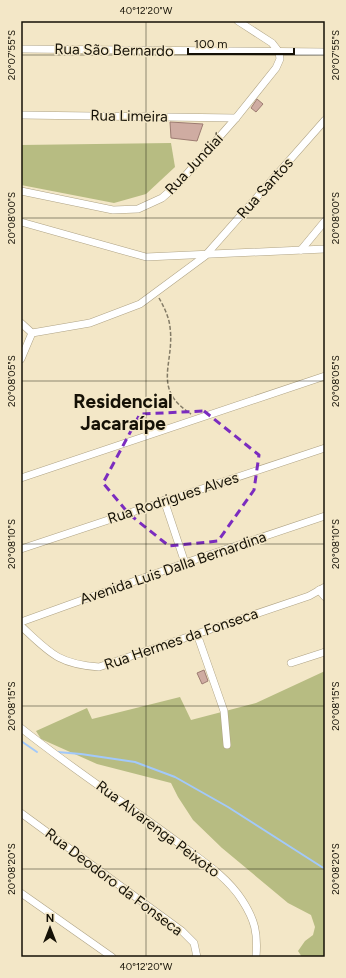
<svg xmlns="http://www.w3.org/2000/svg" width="346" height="978" viewBox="0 0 346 978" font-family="Figtree,sans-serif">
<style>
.green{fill:#b7bc82}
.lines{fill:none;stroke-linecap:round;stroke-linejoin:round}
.stream{stroke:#a2c9fb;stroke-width:2}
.building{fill:#cfaca2;stroke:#9d7c72}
.street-casing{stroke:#afa385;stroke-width:8}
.path{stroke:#837b66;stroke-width:1.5;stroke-dasharray:4 2;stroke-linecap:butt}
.street{stroke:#fff;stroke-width:7}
.marked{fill:none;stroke:#7b2cbf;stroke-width:3;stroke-dasharray:8 5;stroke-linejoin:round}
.ticks{fill:none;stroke:#151106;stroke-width:1;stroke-opacity:0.45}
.labels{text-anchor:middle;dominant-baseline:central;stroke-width:3;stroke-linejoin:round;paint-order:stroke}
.street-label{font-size:15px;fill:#151106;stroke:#f3e7c7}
.district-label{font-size:19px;font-weight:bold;fill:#151106;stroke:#f3e7c7}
.neatline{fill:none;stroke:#151106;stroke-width:1.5}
.ticks-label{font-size:10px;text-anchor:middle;fill:#151106}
</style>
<rect width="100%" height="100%" fill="#f3e7c7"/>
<g class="green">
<path d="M171,143L175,167L146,194L114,203L21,185V145Z"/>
<path d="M325,671V957H302L298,951L305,941L313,935L315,927L311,915L288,903L222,848L193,820L178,797L171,783L97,764L41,739L36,731L87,708L92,719L180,697L191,720L256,703Z"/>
</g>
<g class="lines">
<g class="stream">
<path d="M21,741L37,752"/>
<path d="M57,752L81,754L135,762L175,777L228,807L325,869"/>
</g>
</g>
<g class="building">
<path d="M257,99L263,104L256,112L251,108Z"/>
<path d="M170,122L203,124L197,141L171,138Z"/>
<path d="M204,670L208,681L202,684L197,673Z"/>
</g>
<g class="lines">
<defs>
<g id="street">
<path d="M238,21L272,43L279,52"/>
<path d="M21,49L325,52"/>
<path d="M21,115L236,118"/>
<path d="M21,191L113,210L138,209L162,198L178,184L236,118L276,68L280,59L279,52"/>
<path d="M21,222L146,257L325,249"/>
<path d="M301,250L325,221"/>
<path d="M21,323L32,333"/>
<path d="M32,333L90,323L140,304L205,256L325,120"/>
<path d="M21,359L32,333"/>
<path d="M21,478L325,376"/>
<path d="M164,500L185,563"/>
<path d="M21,549L325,448"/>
<path d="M319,590L325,597"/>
<path d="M21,622L185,563L325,516"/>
<path d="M21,626C50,653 58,664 99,667L309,596L325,587"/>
<path d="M197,634L224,711L227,745"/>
<path d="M291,663L325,652"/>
<path d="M21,728C71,768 125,803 176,841C199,859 226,875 242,900C255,920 258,933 256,957"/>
<path d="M21,813L182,931L194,943L197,957"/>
<path d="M21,893L112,957"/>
</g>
</defs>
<use href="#street" class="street-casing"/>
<path class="path" d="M159,298C164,307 169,317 170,327C175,364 151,388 191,414"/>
<use href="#street" class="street"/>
</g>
<path class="marked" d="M204,411L259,455L254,490L218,541L169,546L129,514L103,483L140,414Z"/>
<path class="ticks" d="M146,21V957M21,55H325M21,218H325M21,381H325M21,544H325M21,706H325M21,869H325"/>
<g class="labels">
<g class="street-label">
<text transform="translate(114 50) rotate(1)">Rua São Bernardo</text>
<text transform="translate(129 116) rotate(1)">Rua Limeira</text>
<text transform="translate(194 164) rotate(-47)">Rua Jundiaí</text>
<text transform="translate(265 188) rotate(-48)">Rua Santos</text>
<text transform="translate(173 498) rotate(-18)">Rua Rodrigues Alves</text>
<text transform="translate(173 568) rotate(-19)">Avenida Luis Dalla Bernardina</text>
<text transform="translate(181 639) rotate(-19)">Rua Hermes da Fonseca</text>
<text transform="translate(158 829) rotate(37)">Rua Alvarenga Peixoto</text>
<text transform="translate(114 882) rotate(37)">Rua Deodoro da Fonseca</text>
</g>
<g class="district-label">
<text x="123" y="401">Residencial<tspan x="123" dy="22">Jacaraípe</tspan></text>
</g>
</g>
<rect width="346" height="978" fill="none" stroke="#f3e7c7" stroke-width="44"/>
<g transform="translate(50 928)" stroke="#f3e7c7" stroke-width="3" paint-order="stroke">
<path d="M0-3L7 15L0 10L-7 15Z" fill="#151106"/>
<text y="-6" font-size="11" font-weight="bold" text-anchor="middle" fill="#151106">N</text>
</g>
<path d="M188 48v6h106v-6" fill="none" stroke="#151106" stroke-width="2"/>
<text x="194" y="48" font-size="12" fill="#151106" stroke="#f3e7c7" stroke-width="3" paint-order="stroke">100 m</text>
<rect x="22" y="22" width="302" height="934" class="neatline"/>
<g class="ticks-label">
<text x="146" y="14">40°12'20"W</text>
<text transform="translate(11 55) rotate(-90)" y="4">20°07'55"S</text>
<text transform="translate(335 55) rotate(-90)" y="4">20°07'55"S</text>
<text transform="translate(11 218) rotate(-90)" y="4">20°08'00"S</text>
<text transform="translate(335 218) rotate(-90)" y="4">20°08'00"S</text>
<text transform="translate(11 381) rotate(-90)" y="4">20°08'05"S</text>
<text transform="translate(335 381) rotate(-90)" y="4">20°08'05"S</text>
<text transform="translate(11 544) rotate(-90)" y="4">20°08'10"S</text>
<text transform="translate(335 544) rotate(-90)" y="4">20°08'10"S</text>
<text transform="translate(11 706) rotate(-90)" y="4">20°08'15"S</text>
<text transform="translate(335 706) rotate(-90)" y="4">20°08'15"S</text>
<text transform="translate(11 869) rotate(-90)" y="4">20°08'20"S</text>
<text transform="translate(335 869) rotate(-90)" y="4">20°08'20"S</text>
<text x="146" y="970">40°12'20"W</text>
</g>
</svg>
